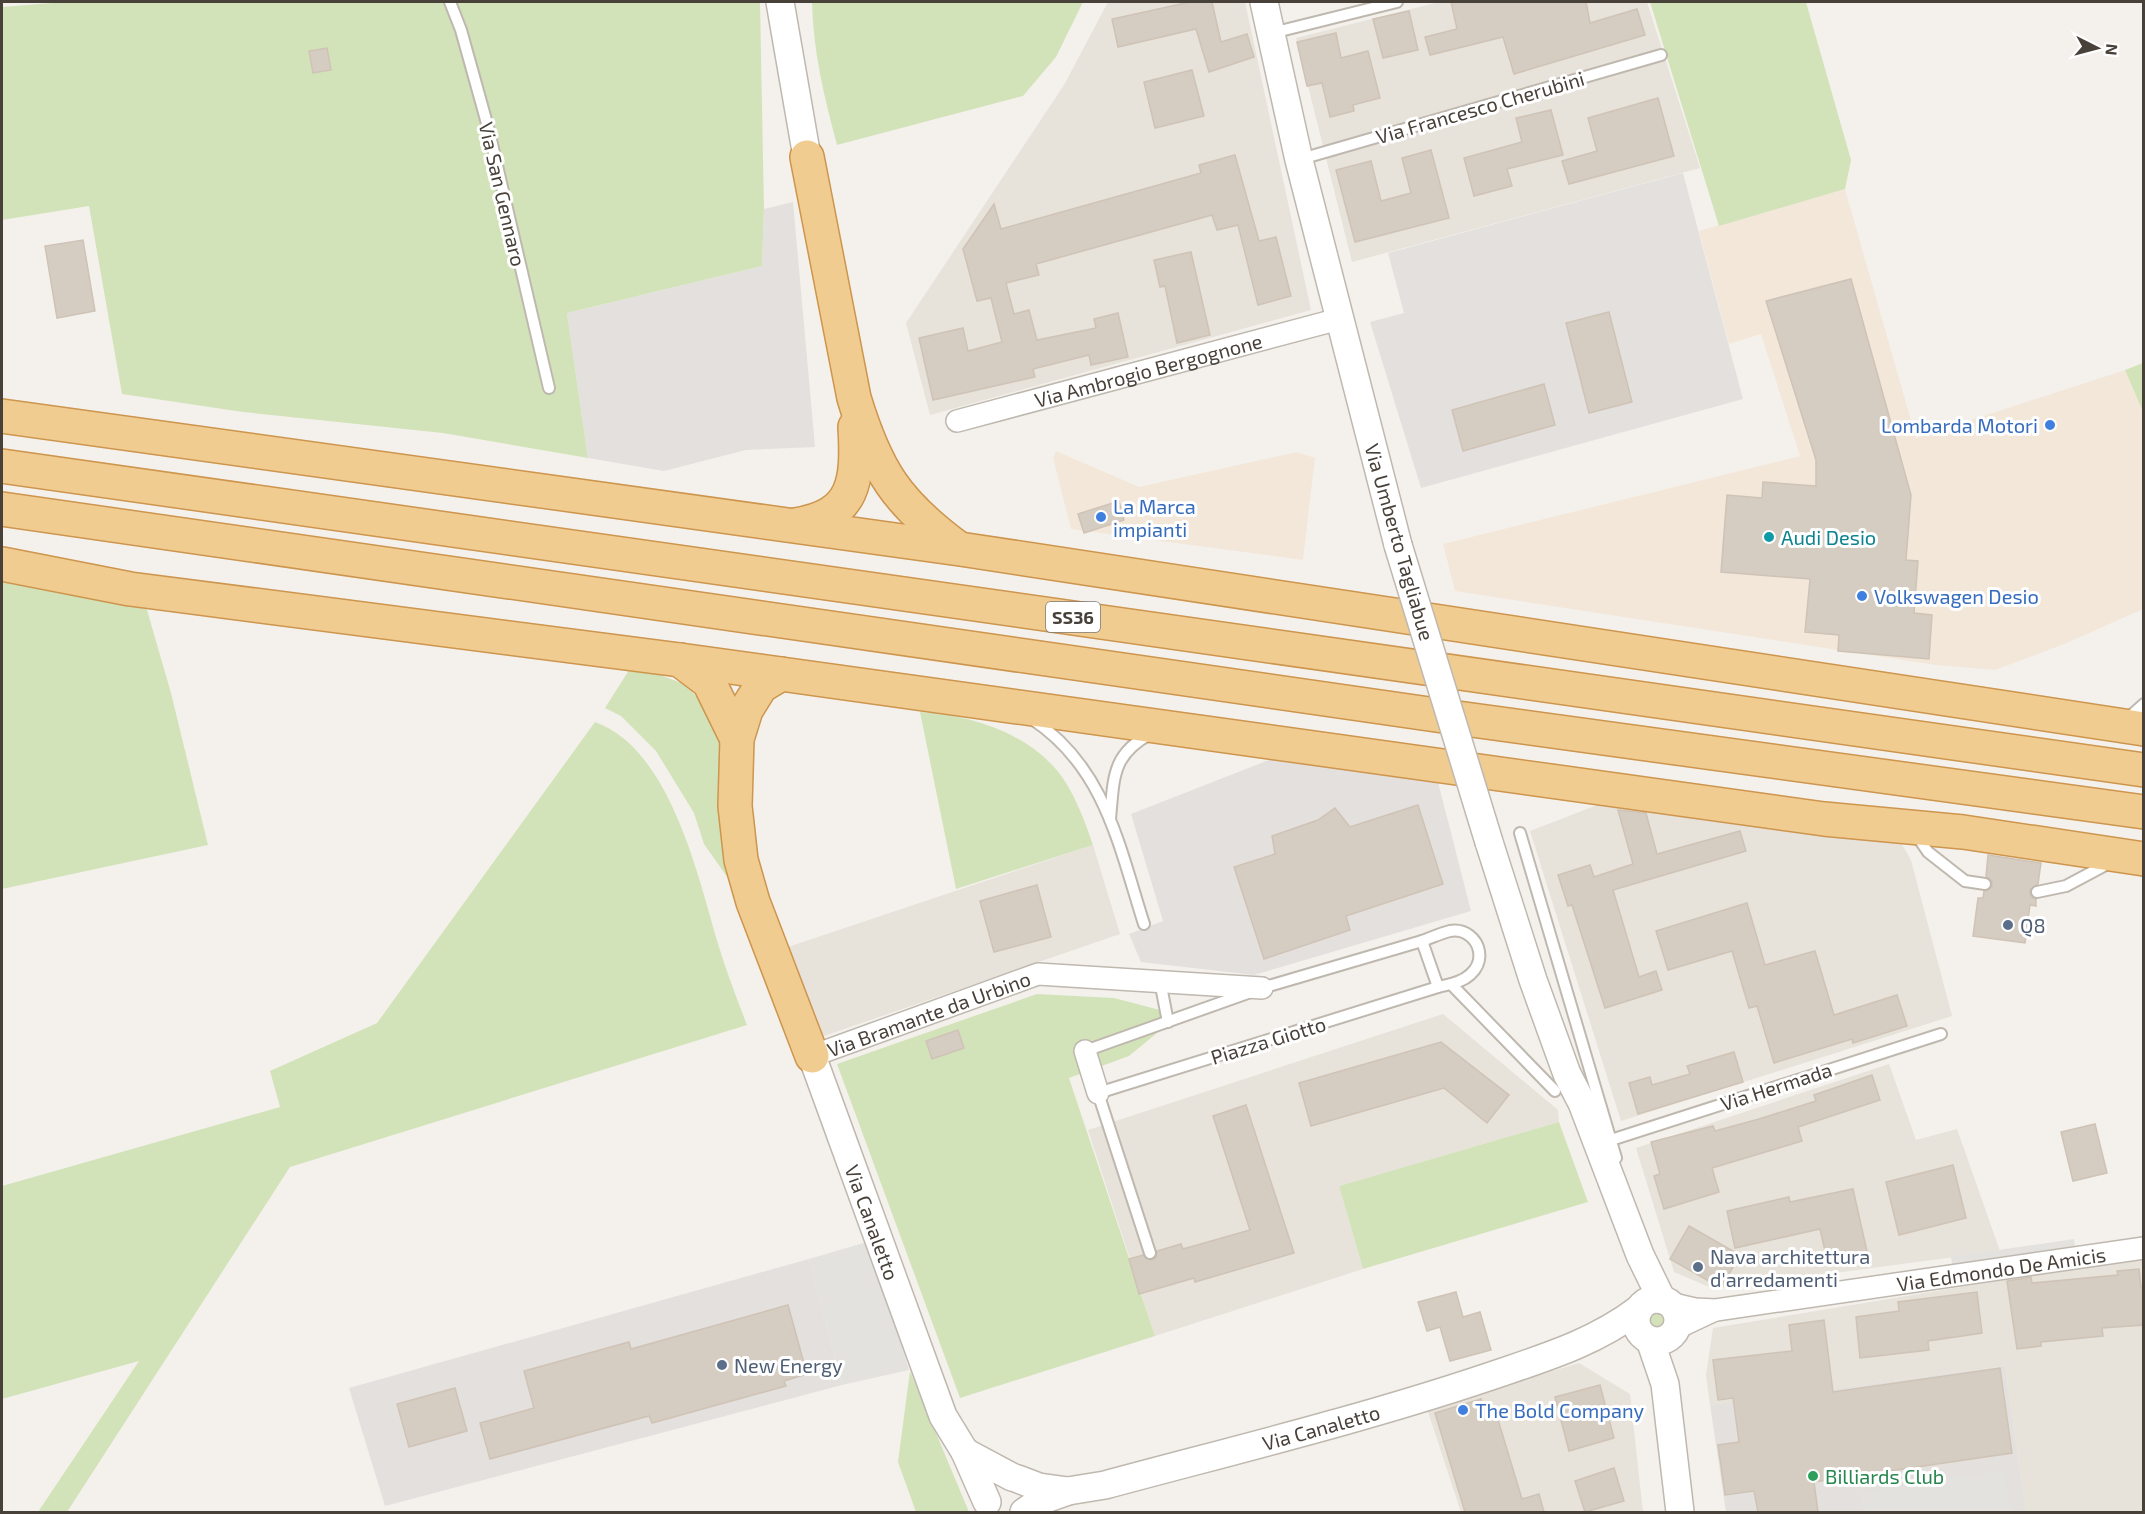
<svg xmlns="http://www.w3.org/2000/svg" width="2145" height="1514" viewBox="0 0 2145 1514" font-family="'Exo 2',sans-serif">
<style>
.residential{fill:#e7e2da}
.commercial{fill:#f3e7da}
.industrial{fill:#e4e0dd}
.green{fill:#d3e3b9}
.parking{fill:#e3e2df}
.building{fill:#d5ccc2;stroke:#cfc3b6;stroke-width:1.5}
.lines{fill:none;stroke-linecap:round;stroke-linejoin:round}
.service-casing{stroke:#bfb8af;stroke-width:14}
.minor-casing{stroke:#bfb8af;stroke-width:24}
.tertiary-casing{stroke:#bfb8af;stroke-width:30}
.trunk-casing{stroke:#cd954d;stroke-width:36}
.service{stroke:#fff;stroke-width:10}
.minor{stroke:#fff;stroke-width:21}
.tertiary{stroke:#fff;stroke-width:27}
.trunk{stroke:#f0cc91;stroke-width:33}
.tertiary-bridge-casing{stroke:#bfb8af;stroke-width:30;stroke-linecap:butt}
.tertiary-bridge{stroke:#fff;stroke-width:27}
.shop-dot{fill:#3f7fe0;stroke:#fff;stroke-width:2}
.culture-dot{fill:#0f9aa8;stroke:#fff;stroke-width:2}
.service-dot{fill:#5c6f8a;stroke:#fff;stroke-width:2}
.leisure-dot{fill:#2e9e5b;stroke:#fff;stroke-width:2}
.labels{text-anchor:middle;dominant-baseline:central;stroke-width:6;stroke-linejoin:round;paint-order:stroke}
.shield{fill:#fff;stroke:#7f7a75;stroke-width:1.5}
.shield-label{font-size:18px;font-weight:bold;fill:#48413a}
.street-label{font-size:20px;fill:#48413a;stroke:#fff}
.shop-label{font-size:20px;fill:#366cbe;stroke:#fff;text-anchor:start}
.culture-label{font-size:20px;fill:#0d838f;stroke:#fff;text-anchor:start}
.service-label{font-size:20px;fill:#4e5e75;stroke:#fff;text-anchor:start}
.leisure-label{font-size:20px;fill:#27864d;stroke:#fff;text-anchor:start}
</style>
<rect width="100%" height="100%" fill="#f4f1ec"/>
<g class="residential">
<path d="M1108,2H1245L1311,310L930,415L906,323L1064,85Z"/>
<path d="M1439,2H1647L1700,168L1352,262L1296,38Z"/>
<path d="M1605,802L1897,836L1911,860L1952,1016L1621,1121L1530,831Z"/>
<path d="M1093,845L1120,934L821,1037L785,948Z"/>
<path d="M1443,1014L1558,1110L1559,1122L1339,1186L1363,1269L1155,1336L1088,1130Z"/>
<path d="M1889,1064L1916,1140L1957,1129L2000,1251L1714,1289L1674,1272L1636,1148Z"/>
<path d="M2143,1257V1512H2026L2005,1366L1710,1405L1706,1375L1713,1328Z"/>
<path d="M1579,1363L1630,1394L1643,1512H1461L1427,1409Z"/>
</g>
<g class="commercial">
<path d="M1845,189L1916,438L2125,370L2143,412V609L2067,643L1995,670L1935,665L1455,591L1443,544L1800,456L1761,334L1729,344L1699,231Z"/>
<path d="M1056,451L1139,487L1297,452L1315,458L1303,560L1071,529L1053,458Z"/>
</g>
<g class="industrial">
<path d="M1683,173L1743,399L1421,488L1370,322L1404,313L1388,253Z"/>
<path d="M793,202L815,447L746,450L664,471L588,458L567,313L762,266L764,209Z"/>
<path d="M1274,758L1438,782L1471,911L1254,975L1141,962L1129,934L1163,921L1131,814Z"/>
<path d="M809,1259L842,1385L385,1506L349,1388Z"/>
<path d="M2005,1366L2026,1512H1726L1710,1405Z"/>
</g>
<g class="green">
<path d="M64,2H760L764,209L762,266L567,313L588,458L443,433L243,412L122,394L89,206L2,220V7Z"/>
<path d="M812,2H1083L1056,57L1023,96L837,145C824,97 813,51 812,2Z"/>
<path d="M1650,2H1806L1851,160L1845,189L1719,226Z"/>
<path d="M2143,363H2144L2143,412L2125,370Z"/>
<path d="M2,579L145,603L171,693L208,845L2,889Z"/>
<path d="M631,667L649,671L687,685L707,711L722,745L730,881L704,844L694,813L656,751L621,716L605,708Z"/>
<path d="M920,712C968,715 1020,730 1054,767C1072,786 1085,821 1093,845L956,889Z"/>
<path d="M595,722C671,749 698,877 719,947C727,973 737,999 747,1025L290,1167L67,1512H38L139,1361L2,1399V1186L280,1107L270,1071L377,1023Z"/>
<path d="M1037,994L1114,998L1179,1015L1129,1056L1069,1078L1155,1336L960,1398L837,1064Z"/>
<path d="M1559,1122L1588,1202L1363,1269L1339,1186Z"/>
<circle cx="1657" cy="1321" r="13"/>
<path d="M910,1371L969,1512H916L898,1462Z"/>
</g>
<g class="parking">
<path d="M2074,1239L2076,1254L1953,1271L1951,1257Z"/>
<path d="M870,1241L909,1370L842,1385L809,1259Z"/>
<path d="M2004,1470L2011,1512H1864L1860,1492Z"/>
</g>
<g class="building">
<path d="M1190,2H1212L1221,42L1247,34L1254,57L1209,72L1196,29L1118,47L1112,19Z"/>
<path d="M1451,2H1586L1590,23L1637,9L1645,35L1514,74L1503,37L1430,55L1425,37L1457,29Z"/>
<path d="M1409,11L1418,50L1383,58L1373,19Z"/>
<path d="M1336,33L1341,58L1368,51L1380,98L1353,105L1354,111L1330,117L1322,83L1307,86L1297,42Z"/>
<path d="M327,48L331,70L313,73L309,51Z"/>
<path d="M1192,70L1204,116L1155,128L1144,82Z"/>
<path d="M1658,98L1674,156L1569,184L1562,161L1597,151L1588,118Z"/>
<path d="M1551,110L1563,155L1507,169L1512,186L1474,196L1464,158L1522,142L1516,118Z"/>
<path d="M1431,150L1449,218L1355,242L1336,170L1371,161L1381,201L1411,193L1402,158Z"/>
<path d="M1235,155L1259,241L1276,237L1291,296L1258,305L1238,225L1217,230L1212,215L1036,264L1039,275L1006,283L1014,314L1029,310L1037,340L1096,328L1094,319L1118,313L1128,357L1091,365L1089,355L1033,369L1035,377L933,400L919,338L963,328L968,351L1002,342L991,298L977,301L963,249L994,204L1001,229L1201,173L1199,165Z"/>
<path d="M83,240L95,311L57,318L45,246Z"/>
<path d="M1191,252L1210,335L1177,343L1165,286L1160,287L1154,260Z"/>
<path d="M1851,279L1911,495L1906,560L1918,561L1914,613L1932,615L1929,659L1838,651L1839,635L1805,632L1810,579L1721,572L1727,495L1762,498L1763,482L1816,486V460L1766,301Z"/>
<path d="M1609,312L1632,402L1589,413L1566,323Z"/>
<path d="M1544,384L1555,425L1463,451L1452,410Z"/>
<path d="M1119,501L1124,520L1084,533L1078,514Z"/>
<path d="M1418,805L1443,884L1346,916L1350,930L1264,959L1234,867L1275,854L1272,836L1318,820L1335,808L1350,827Z"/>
<path d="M1618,810L1646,813L1657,854L1740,831L1746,851L1613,890L1639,977L1656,971L1662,990L1605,1008L1572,905L1568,906L1558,875L1590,865L1594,877L1633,864Z"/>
<path d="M1988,855L2041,863L2038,884L2030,890L2031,897L2036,899V906L2030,905L2025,943L1973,936L1978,898H1983L1984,891L1992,886V881L1986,876Z"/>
<path d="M1037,885L1051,937L994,952L980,901Z"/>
<path d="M1747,903L1765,965L1815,951L1834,1015L1897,995L1907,1026L1853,1043L1852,1039L1774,1063L1757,1006L1749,1008L1732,951L1668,970L1656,931Z"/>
<path d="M958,1030L964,1048L932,1059L926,1041Z"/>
<path d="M1441,1042L1509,1095L1487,1123L1444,1088L1311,1126L1299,1083Z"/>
<path d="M1734,1052L1743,1082L1638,1114L1629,1083L1650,1077L1652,1085L1690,1074L1687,1066Z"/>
<path d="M1872,1075L1880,1100L1798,1127L1802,1141L1712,1168L1719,1192L1664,1209L1654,1176L1660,1174L1651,1142L1713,1126L1715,1131L1759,1119L1816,1101L1814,1095Z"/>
<path d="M1246,1105L1294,1253L1195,1282L1194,1278L1139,1294L1129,1259L1143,1255L1152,1260L1156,1258L1157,1251L1181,1244L1183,1249L1250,1230L1213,1116Z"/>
<path d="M2095,1124L2107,1173L2073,1181L2061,1132Z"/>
<path d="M1953,1165L1966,1218L1899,1235L1886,1182Z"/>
<path d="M1853,1189L1868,1256L1828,1264L1820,1229L1735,1248L1727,1211L1789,1197L1790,1202Z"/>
<path d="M1689,1226L1740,1255L1721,1288L1670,1259Z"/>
<path d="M2139,1269L2141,1288H2144V1325L2102,1328L2103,1336L2041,1342V1346L2017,1349L2007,1281L2031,1277L2032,1283L2118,1275L2117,1271Z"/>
<path d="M1456,1292L1463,1317L1480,1312L1491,1350L1450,1361L1440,1327L1427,1331L1418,1302Z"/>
<path d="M1977,1292L1982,1333L1928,1341L1929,1350L1860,1358L1856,1317L1899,1311L1898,1302Z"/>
<path d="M788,1305L807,1374L784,1381L786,1386L652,1423L649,1416L490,1459L480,1423L534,1408L524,1371L629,1342L631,1349Z"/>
<path d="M1824,1320L1833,1392L2000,1368L2012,1453L1814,1482L1818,1512H1758L1754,1491L1725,1495L1718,1445L1739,1442L1733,1398L1718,1400L1713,1360L1792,1351L1789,1325Z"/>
<path d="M1600,1385L1614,1438L1569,1451L1555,1397Z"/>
<path d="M455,1388L467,1431L409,1447L397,1404Z"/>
<path d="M1481,1399L1486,1413L1495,1410L1522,1499L1539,1494L1544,1512H1465L1435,1413Z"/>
<path d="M1614,1468L1624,1501L1585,1512L1575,1481Z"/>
</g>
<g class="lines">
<defs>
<g id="service">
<path d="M450,2L461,30L488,127L549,388"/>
<path d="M1272,33L1397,2"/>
<path d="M1301,159L1661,55"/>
<path d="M1032,719C1105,767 1119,846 1144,924"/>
<path d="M2126,720L2144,704"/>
<path d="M1110,819C1114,779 1111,755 1150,734"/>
<path d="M1520,833L1616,1158"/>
<path d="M1915,833L1928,852L1965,881L1985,884"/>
<path d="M2037,892L2066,886L2111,862"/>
<path d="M1422,941C1431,938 1441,933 1450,931C1480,926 1497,972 1451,984"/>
<path d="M1160,981L1168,1022"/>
<path d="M1085,1051L1262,988L1422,941L1438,987L1451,984L1555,1091"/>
<path d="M1611,1140L1941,1034"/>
<path d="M1150,1253L1098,1093L1438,987"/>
</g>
<g id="minor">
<path id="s1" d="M957,421L1339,319"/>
<path d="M1085,1051L1098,1093"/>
<path id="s2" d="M812,1056L1038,974L1262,988"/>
<path id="s3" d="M1669,1303L1695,1309L1716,1310L2144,1248"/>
<path d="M1677,1328L1713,1311"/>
</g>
<g id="tertiary">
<path d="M780,2L807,157"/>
<path d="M1264,2L1299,160L1398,545"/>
<path d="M1489,842L1533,980L1567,1074L1582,1103L1640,1255L1662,1300"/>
<path id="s4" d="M812,1056L943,1416L965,1452"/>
<circle cx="1657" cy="1320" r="21"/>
<path d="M1650,1340L1665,1384L1680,1512"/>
<path d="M1018,1479L1039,1487L1068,1491L1040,1501L1024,1512"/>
<path id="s5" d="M1068,1491L1105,1485C1231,1451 1359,1420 1482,1379C1537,1360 1592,1345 1639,1309"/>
<path d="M987,1502L965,1452L1012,1477"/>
</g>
<g id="trunk">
<path d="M807,157L854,398C876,471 897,503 958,548"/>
<path d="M2,416L960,549L2144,729"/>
<path d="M2,466L2144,770"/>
<path d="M2,509L1450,717L2144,812"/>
<path d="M795,525C856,516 858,480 855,427"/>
<path d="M2,564L130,589L680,660L1824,819L1963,832L2144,859"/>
<path d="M680,660L709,682L737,739"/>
<path d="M781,674L761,686L746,710L737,739L735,806L741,860L753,902L812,1056"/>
</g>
</defs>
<use href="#service" class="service-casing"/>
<use href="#minor" class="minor-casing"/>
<use href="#tertiary" class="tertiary-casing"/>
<use href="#trunk" class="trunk-casing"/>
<use href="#service" class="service"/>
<use href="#minor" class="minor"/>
<use href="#tertiary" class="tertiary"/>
<use href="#trunk" class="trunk"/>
<defs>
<path id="tertiary-bridge" d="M1398,545L1489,842"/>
</defs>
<use href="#tertiary-bridge" class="tertiary-bridge-casing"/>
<use href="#tertiary-bridge" class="tertiary-bridge"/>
</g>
<g class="shop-dot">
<circle cx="2050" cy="425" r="6"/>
<circle cx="1101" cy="517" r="6"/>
<circle cx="1862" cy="596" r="6"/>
<circle cx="1463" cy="1410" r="6"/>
</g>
<circle class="culture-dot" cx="1769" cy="537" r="6"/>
<g class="service-dot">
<circle cx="2008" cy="925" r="6"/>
<circle cx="1698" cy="1267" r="6"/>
<circle cx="722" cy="1365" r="6"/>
</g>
<circle class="leisure-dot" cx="1813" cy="1476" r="6"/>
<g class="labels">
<rect class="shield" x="1046" y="602" width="54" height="30" rx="4.5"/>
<g class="shield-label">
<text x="1073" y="617">SS36</text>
</g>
<g class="street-label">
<text transform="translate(1480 107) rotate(-16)">Via Francesco Cherubini</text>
<text transform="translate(503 194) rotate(77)">Via San Gennaro</text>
<text stroke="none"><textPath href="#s1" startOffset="198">Via Ambrogio Bergognone</textPath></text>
<text transform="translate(1400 542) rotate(74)">Via Umberto Tagliabue</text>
<text stroke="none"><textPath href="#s2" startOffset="124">Via Bramante da Urbino</textPath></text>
<text transform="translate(1268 1040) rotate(-17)">Piazza Giotto</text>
<text transform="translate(1776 1086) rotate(-18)">Via Hermada</text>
<text stroke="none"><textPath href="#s4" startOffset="177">Via Canaletto</textPath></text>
<text stroke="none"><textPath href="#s3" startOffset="336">Via Edmondo De Amicis</textPath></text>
<text stroke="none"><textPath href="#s5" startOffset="261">Via Canaletto</textPath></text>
</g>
<g class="shop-label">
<text x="2038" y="425" text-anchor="end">Lombarda Motori</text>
<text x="1113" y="506">La Marca<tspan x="1113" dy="23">impianti</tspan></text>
<text x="1874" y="596">Volkswagen Desio</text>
<text x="1475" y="1410">The Bold Company</text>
</g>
<g class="culture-label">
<text x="1781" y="537">Audi Desio</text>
</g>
<g class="service-label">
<text x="2020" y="925">Q8</text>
<text x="1710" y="1256">Nava architettura<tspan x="1710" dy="23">d'arredamenti</tspan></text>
<text x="734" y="1365">New Energy</text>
</g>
<g class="leisure-label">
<text x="1825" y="1476">Billiards Club</text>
</g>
</g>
<rect width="2145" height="1514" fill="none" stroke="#48413a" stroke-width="6"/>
<g transform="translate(2097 48) rotate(96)" stroke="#ffffff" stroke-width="4.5" paint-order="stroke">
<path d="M0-4.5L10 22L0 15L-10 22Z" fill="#48413a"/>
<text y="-9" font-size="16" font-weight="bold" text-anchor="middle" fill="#48413a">N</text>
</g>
</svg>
